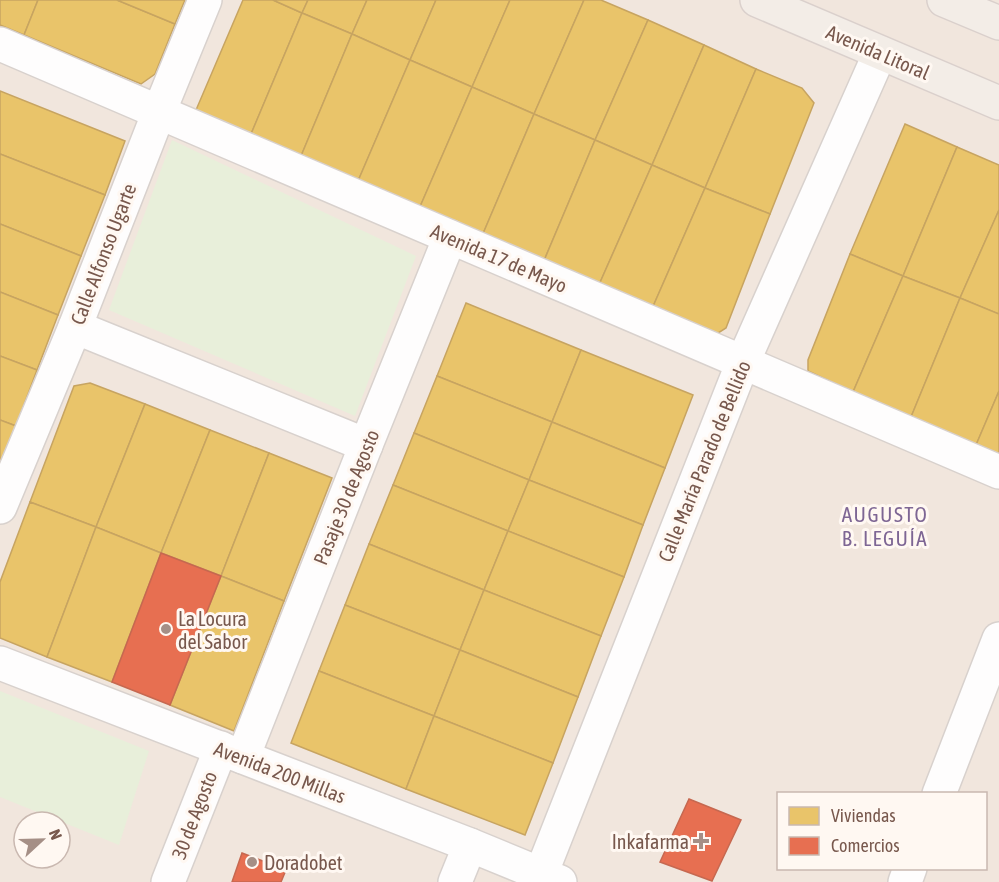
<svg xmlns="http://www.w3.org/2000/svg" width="999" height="882" viewBox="0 0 999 882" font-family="'Asap Condensed',sans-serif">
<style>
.residential{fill:#f1e6dd;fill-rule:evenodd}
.green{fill:#e8efda}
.homes{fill:#e9c46a;stroke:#c7a461;stroke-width:1.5}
.shops{fill:#e76f51;stroke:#c66850;stroke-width:1.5}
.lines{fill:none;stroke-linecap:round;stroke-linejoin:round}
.minor-casing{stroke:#d8d1cd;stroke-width:36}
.major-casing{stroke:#dad0cc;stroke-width:36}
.minor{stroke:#fefdfd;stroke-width:33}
.major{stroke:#f3ede7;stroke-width:33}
.poi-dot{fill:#a58f86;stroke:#fff8f2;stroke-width:2}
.labels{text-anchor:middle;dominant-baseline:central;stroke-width:6;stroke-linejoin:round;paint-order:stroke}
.street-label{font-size:20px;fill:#78584d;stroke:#fff8f2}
.poi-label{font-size:20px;fill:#78584d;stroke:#fff8f2;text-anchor:start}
.neighbourhood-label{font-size:21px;letter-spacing:1.5px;fill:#7e6694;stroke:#fff8f2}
</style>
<rect width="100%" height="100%" fill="#f9f4ef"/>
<path class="residential" d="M0,0H999V882H0ZM778,794H986V868H778ZM24,822H60V858H24Z"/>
<g class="green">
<path d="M172,140L416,256L355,416L109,310Z"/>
<path d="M0,691L149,751L119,845L0,797Z"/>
</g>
<g class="homes">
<path d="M0,0H38L24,35L0,25Z"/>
<path d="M38,0H117L175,24L155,74L141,84L24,35Z"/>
<path d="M117,0H185L175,24Z"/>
<path d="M243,0H273L302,13L251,134L196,110Z"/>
<path d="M273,0H308L302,13Z"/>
<path d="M308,0H367L352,34L302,13Z"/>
<path d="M367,0H436L410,60L352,34Z"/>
<path d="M436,0H510L472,87L410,60Z"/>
<path d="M510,0H584L534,114L472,87Z"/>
<path d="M584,0H601L648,20L595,140L534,114Z"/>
<path d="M302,13L352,34L301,156L251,134Z"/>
<path d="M648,20L704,45L652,165L595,140Z"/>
<path d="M352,34L410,60L358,181L301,156Z"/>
<path d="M704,45L756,69L705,188L652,165Z"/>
<path d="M410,60L472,87L419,209L358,181Z"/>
<path d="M756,69L802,88L814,103L770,214L705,188Z"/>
<path d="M472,87L534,114L482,236L419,209Z"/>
<path d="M0,91L125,141L105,195L0,154Z"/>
<path d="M534,114L595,140L543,263L482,236Z"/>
<path d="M905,124L957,147L903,276L850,254Z"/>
<path d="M595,140L652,165L598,287L543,263Z"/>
<path d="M957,147L999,165V210L960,298L903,276Z"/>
<path d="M0,154L105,195L81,256L0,224Z"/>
<path d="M652,165L705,188L651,311L598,287Z"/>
<path d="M705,188L770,214L726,328L712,337L651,311Z"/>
<path d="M999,210V314L960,298Z"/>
<path d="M0,224L81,256L58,315L0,292Z"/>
<path d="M850,254L903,276L853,392L808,371V360Z"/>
<path d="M903,276L960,298L911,417L853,392Z"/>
<path d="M0,292L58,315L37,370L0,356Z"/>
<path d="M960,298L999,314V391L976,445L911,417Z"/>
<path d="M466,303L581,350L552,422L437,376Z"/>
<path d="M581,350L693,395L665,468L552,422Z"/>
<path d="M0,356L37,370L16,426L0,420Z"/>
<path d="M437,376L552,422L529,480L414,433Z"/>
<path d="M90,383L145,404L96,527L30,502L74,386Z"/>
<path d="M999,391V455L976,445Z"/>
<path d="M145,404L210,430L161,553L96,527Z"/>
<path d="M0,420L16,426L0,467Z"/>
<path d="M552,422L665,468L643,525L529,480Z"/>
<path d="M210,430L269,453L221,576L161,553Z"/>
<path d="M414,433L529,480L508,531L393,485Z"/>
<path d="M269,453L332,478L284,601L221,576Z"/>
<path d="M529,480L643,525L624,577L508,531Z"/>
<path d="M393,485L508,531L484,590L369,544Z"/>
<path d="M30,502L96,527L47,657L0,638V582Z"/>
<path d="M96,527L161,553L112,682L47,657Z"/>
<path d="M508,531L624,577L601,636L484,590Z"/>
<path d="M369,544L484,590L460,650L345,605Z"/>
<path d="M221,576L284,601L234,731L170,705Z"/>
<path d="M484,590L601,636L578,697L460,650Z"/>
<path d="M345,605L460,650L434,716L319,671Z"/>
<path d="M460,650L578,697L553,763L434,716Z"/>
<path d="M319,671L434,716L406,789L291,743Z"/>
<path d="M434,716L553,763L525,835L406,789Z"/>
</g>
<g class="shops">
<path d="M161,553L221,576L170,705L112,682Z"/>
<path d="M689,799L741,820L712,881L660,862Z"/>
<path d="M242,853L286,870L281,882H232Z"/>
</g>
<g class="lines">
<defs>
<g id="minor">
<path d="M0,44L999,472"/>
<path d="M75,327L366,445"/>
<path d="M0,507L75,327L159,112L205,0"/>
<path d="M0,663L470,845L560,882"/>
<path d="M243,757L366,445L450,237"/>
<path d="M939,794L999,639"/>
<path d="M541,874L743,362L880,53"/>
<path d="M168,882L221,748"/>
<path d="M455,882L470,845"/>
<path d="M905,882L910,868"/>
</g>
<g id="major">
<path d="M757,0L999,103"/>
<path d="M944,0L999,23"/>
</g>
</defs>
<use href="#minor" class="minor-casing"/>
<use href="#major" class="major-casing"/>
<use href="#minor" class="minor"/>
<use href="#major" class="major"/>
</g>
<g class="poi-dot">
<circle cx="166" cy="629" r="6"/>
<path d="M698 832h6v6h6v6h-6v6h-6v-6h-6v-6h6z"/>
<circle cx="252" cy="862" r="6"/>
</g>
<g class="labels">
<g class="street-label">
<text transform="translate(878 52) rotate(23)">Avenida Litoral</text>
<text transform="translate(103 254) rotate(-69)">Calle Alfonso Ugarte</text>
<text transform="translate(499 258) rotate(23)">Avenida 17 de Mayo</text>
<text transform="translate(704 461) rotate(-68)">Calle María Parado de Bellido</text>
<text transform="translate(346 497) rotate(-68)">Pasaje 30 de Agosto</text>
<text transform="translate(280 772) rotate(21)">Avenida 200 Millas</text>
<text transform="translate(194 815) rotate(-69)">30 de Agosto</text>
</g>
<g class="poi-label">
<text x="178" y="618">La Locura<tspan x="178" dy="23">del Sabor</tspan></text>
<text x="689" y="841" text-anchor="end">Inkafarma</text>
<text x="264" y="862">Doradobet</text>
</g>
<g class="neighbourhood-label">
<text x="885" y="514">AUGUSTO<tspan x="885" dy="24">B. LEGUÍA</tspan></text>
</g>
</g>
<rect x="777" y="792" width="210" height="78" fill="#fff8f2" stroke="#c9b8b0" stroke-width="1.5"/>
<rect x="789" y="807" width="30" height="18" fill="#e9c46a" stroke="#c9b8b0" stroke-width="1.5"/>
<text x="831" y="822" font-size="18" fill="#78584d">Viviendas</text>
<rect x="789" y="837" width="30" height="18" fill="#e76f51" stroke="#c9b8b0" stroke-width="1.5"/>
<text x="831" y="852" font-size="18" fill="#78584d">Comercios</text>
<g transform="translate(42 840) rotate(68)"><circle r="28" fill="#fff8f2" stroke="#c9b8b0" stroke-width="1.5"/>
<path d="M0-4.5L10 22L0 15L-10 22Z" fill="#a58f86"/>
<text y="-9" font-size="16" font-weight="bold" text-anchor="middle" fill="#78584d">N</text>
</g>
</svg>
